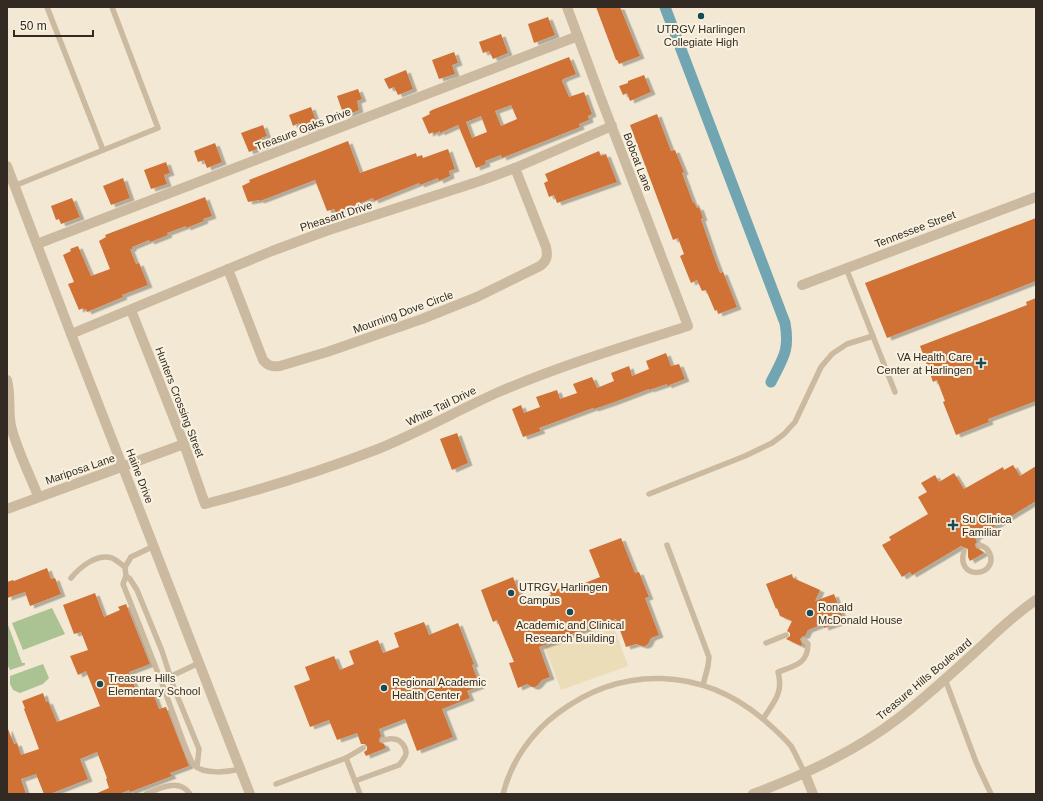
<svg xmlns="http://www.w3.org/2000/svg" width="1043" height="801" viewBox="0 0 1043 801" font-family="Arial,sans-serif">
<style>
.green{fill:#abc293}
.plaza{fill:#ecddb9}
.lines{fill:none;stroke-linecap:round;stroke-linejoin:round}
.canal{stroke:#71a5b1;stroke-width:11}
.building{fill:#d07134;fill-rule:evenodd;filter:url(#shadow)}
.service{stroke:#cbba9f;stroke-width:5.5}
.minor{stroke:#cbba9f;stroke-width:10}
.tertiary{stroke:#cbba9f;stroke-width:10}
.poi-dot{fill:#164a58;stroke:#faf2e0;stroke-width:1.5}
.labels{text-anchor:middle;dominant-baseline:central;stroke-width:4;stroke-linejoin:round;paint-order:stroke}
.poi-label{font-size:11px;fill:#332b23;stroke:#faf2e0;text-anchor:start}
.street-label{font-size:11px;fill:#332b23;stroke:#faf2e0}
</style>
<defs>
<filter id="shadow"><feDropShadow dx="4.5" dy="2.5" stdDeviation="0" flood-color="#0004"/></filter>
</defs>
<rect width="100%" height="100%" fill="#f2e8d4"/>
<g class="green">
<path d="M52,608L65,634L23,650L12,623Z"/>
<path d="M7,622L22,663H25V665L10,670L7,664Z"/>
<path d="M43,664L49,678L43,684L20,693L13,690L10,684V676Z"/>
</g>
<path class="plaza" d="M611,619L628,666L561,690L544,645L568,638V635L589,627L590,629Z"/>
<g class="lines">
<path class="canal" d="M665,7L785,323C790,351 783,358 771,382"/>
</g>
<g class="building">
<path d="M596,7H620L640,56L619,64L617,60H616Z"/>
<path d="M548,17L555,35L534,43L528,24Z"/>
<path d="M501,34L508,53L493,59L489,51L483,53L479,42Z"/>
<path d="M454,52L458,63L452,65L455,74L439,79L432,60Z"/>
<path d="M569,57L576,74L563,79L562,81L569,97L584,92L592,114L588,116L589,120L579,124L580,127L502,158L501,155L485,161L486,164L476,168L458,125L440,133V131L434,134L433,132L429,134L422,118L430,114L429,112L432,110ZM511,105L517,119L501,126L495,111ZM481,116L487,132L472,138L466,122Z"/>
<path d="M406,70L413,89L398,95L394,87L389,89L384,79Z"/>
<path d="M644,75L651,92L630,101L627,93L623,95L619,86L628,83V81Z"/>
<path d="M358,89L362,99L357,101L359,110L344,116L337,96Z"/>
<path d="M311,107L318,126L303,131L299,123L293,126L289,115Z"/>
<path d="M657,114L671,151L675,150L684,172L682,173L693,203L694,202L697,208L699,207L703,218L701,219L713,254L720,273L723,272L737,307L718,314L717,310L715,311L706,290L702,291L697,280L691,283L680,256L684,254L678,238L673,240L630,125Z"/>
<path d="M263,125L267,136L261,138L264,146L249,152L241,133Z"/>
<path d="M348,141L360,173L416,153L417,157L422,155L423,158L448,149L455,169L449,171L450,176L439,181L438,178L420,185L419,183L374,201L373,198L336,213L334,209L327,211L315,180L260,201L259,200L248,202L242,186L250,182L249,180Z"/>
<path d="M215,143L222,162L207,168L204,160L198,162L194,151Z"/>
<path d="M599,151L601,156L606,154L617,182L557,203L554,195L549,197L544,183L548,181L545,174Z"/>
<path d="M166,162L170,173L164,175L167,184L151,189L144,170Z"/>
<path d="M123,178L130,198L111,205L103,186Z"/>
<path d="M205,197L212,216L203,219L204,221L186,228V226L167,233L168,235L150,242L149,240L132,247V249H130L136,264L139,263L148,285L122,295L123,297L87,312L86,309L84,310L83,308L79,310L68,284L74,282L63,255L71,251L70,249L78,246L91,276L110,269L99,241L106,237L105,235Z"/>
<path d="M72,198L80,217L61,224L59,219L56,220L51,206Z"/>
<path d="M1036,218V281L887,338L865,283Z"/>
<path d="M1036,298V401L988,419L989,422L956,435L943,402L945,401L937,380L933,382L920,346L1027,305L1026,302Z"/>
<path d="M666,353L671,366L679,364L685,379L667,386V384L649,390V389L612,403L594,409L593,408L539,428L541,431L523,437L512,409L521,405L524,413L540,407L536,397L557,390L560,399L577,393L573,384L592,377L597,388L614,381L611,373L629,366L632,376L649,369L646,361Z"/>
<path d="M457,433L468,463L452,470L440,439Z"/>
<path d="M1013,465L1020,476L1036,466V501L975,538L977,542L975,544L976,548L982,551L984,553L970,561L968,557V549L961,546L912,575L910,572L902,577L882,545L891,540L889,537L928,514L918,497L927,492L921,483L935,475L939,482L954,473L964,489L1003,467L1004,470Z"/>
<path d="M621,538L635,573L639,572L649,597L645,598L659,635L651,638L648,644L645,646H642L636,644L626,647L616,619L568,635V637L539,647L550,677L542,680L538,685L535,687H532L527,684L518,688L509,663L514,662L497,620L493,622L481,590L513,577L524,606L551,595L550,592L573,583L575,587L600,577L589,550Z"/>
<path d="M47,568L51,579L55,578L61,594L30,606L25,592L7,598V582L13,580L14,581Z"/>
<path d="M792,574L793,578L820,590L815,601L834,594L844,621L824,628L823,624L808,630L805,636H803L800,639L802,644L801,646L786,639L790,636V633L787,631L792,621L780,616L777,608L776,609L766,584Z"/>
<path d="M95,593L104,617L120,610L118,607L126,604L150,664L129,672L138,695L152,690L159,709L166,707L189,766L170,773L172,776L130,792L129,790L119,794H95L109,788L106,779L107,778L97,752L80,759L88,779L50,794H44L36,774L21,779L26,794H7V729H8L14,744L17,743L21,755L39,749L24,709L25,708L22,701L43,693L46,702L48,701L57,722L100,706L86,671L78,675L70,656L88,650L81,632L74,634L63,605Z"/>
<path d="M424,622L429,635L458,623L474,664L472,665L480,686L467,691L470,698L442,709L453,737L417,751L405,719L379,729L381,736L379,739V742L384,744L386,748L366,756L364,752L367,750V746L365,744H361L357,733L337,740L329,720L310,727L294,686L310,680L305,667L334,656L340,670L354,664L349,651L378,640L383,653L399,647L394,633Z"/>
</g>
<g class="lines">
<g class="service">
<path d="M47,7L103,150"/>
<path d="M14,186L158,128L112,7"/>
<path d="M846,268L895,392"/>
<path d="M649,494L745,456L772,443L784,434L795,422L821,367L832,354L847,344L873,336"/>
<path d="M667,545L709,657L708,666L703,685"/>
<path d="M154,546L131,557L125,567L126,576L123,584C141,629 159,674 175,719C178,727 189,760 194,765C204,775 228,772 241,769"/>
<path d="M964,551C955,581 998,577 990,554C988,549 984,546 979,545"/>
<path d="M126,576L130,579L137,590L162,651L174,688L199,749L197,767"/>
<path d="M71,578C80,567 97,553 112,558C116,560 121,564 125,567"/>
<path d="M766,643L786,635"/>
<path d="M945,679L976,762L991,794"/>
<path d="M161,681L199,663"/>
<path d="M763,719C773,703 784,693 778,672C794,666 808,664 808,644L804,640"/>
<path d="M346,758L363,748"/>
<path d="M355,781L399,765C402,761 406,757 406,753C406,746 400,739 393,739C390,738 386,740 383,740"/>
<path d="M276,784L346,758L360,794"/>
<path d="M146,794C160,788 179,778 190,794"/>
<path d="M503,794C511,762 531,733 558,713C622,665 701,667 763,719C772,727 783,736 791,746C796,754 800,765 805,773"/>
</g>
<g class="minor">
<path d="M37,244L578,36"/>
<path d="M228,269L263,360C268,366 272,367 280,366L327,352L422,319L477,297L540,266C547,261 548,256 546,247L515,168"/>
<path d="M802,285L1036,197"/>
<path d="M131,310L184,444L205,504C264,489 321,471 378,449C420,432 460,409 501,391C562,365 625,346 688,326L600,96L567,7"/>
<path d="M71,334L272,251L326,231L480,181L515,168L612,126"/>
<path d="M7,380C11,395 8,411 11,426C17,450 29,473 38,496"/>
<path d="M7,509L184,444"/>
<path d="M805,774L813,794"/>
</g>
<g class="tertiary">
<path d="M7,166L71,334L250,794"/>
<path d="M753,794C806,774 856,751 900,717C931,693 959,667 987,641C1003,626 1018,612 1036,600"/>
</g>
</g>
<g class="poi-dot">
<circle cx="701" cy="16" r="4"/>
<path d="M979 357h4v4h4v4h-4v4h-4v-4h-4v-4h4z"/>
<path d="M951 519h4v4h4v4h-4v4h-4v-4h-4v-4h4z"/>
<circle cx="511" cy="593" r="4"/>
<circle cx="570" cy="612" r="4"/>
<circle cx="810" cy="613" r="4"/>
<circle cx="100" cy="684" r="4"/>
<circle cx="384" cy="688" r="4"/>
</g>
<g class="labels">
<g class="poi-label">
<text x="701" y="29" text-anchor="middle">UTRGV Harlingen<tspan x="701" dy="13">Collegiate High</tspan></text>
<text x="972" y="357" text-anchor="end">VA Health Care<tspan x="972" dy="13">Center at Harlingen</tspan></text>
<text x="962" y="519">Su Clinica<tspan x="962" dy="13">Familiar</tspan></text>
<text x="519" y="587">UTRGV Harlingen<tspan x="519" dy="13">Campus</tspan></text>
<text x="818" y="607">Ronald<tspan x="818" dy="13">McDonald House</tspan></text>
<text x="570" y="625" text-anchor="middle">Academic and Clinical<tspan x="570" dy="13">Research Building</tspan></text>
<text x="108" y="678">Treasure Hills<tspan x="108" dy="13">Elementary School</tspan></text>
<text x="392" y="682">Regional Academic<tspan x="392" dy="13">Health Center</tspan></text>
</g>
<g class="street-label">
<text transform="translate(303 129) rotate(-21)">Treasure Oaks Drive</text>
<text transform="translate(638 162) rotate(69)">Bobcat Lane</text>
<text transform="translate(336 216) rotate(-18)">Pheasant Drive</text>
<text transform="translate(915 229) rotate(-21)">Tennessee Street</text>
<text transform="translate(403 312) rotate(-20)">Mourning Dove Circle</text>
<text transform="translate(180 402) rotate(69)">Hunters Crossing Street</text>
<text transform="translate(441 406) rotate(-26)">White Tail Drive</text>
<text transform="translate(80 469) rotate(-19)">Mariposa Lane</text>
<text transform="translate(140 476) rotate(69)">Haine Drive</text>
<text transform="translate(924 679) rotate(-40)">Treasure Hills Boulevard</text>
</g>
</g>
<rect width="1043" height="801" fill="none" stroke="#332b23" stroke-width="16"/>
<path d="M14 30v6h79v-6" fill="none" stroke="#332b23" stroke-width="2"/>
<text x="20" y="30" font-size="12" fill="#332b23" stroke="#faf2e0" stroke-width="3" paint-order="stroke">50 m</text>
</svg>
